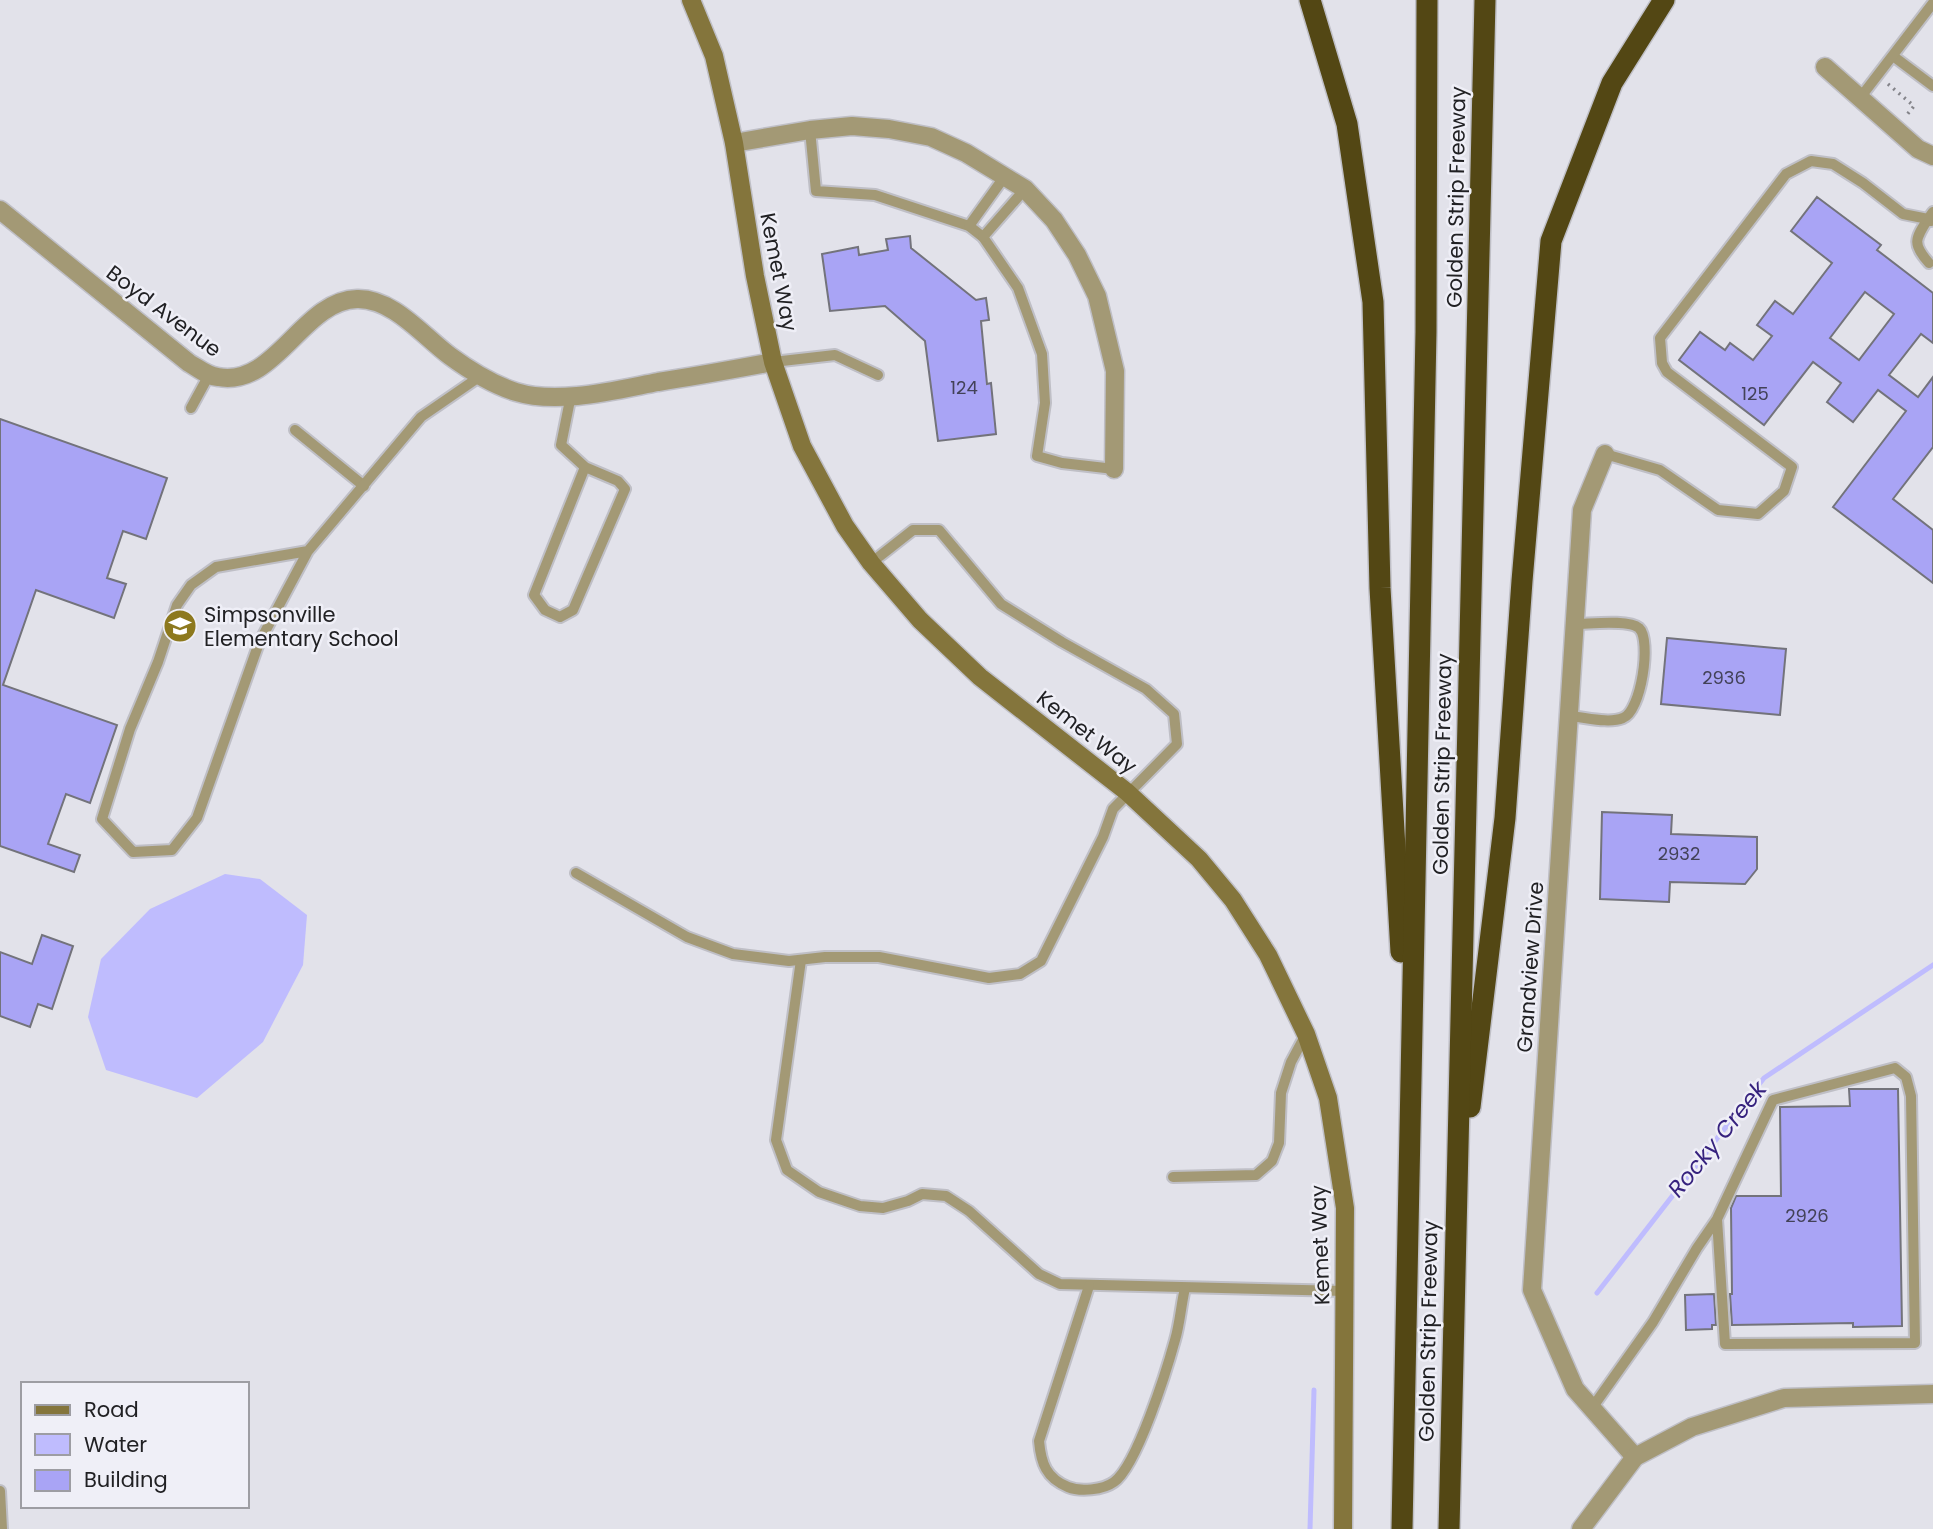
<svg xmlns="http://www.w3.org/2000/svg" width="1933" height="1529" viewBox="0 0 1933 1529" font-family="Poppins,sans-serif">
<style>
.water{fill:#bfbcfe}
.lines{fill:none;stroke-linecap:round;stroke-linejoin:round}
.stream{stroke:#bfbcfe;stroke-width:5}
.building{fill:#a9a4f5;stroke:#73737b;stroke-width:2;fill-rule:evenodd}
.lane-casing{stroke:#bfbfc6;stroke-width:14}
.street-casing{stroke:#bfbfc6;stroke-width:21}
.secondary-casing{stroke:#bfbfc6;stroke-width:21}
.highway-casing{stroke:#bfbfc6;stroke-width:24}
.path{stroke:#84848a;stroke-width:3.5;stroke-dasharray:2 5;stroke-linecap:butt}
.lane{stroke:#a39975;stroke-width:10}
.street{stroke:#a39975;stroke-width:18}
.secondary{stroke:#84753c;stroke-width:18}
.highway{stroke:#534714;stroke-width:21}
.labels{text-anchor:middle;dominant-baseline:central;stroke-width:5;stroke-linejoin:round;paint-order:stroke}
.number-label{font-size:18px;fill:#434258}
.street-label{font-size:21px;fill:#212124;stroke:#efeff7}
.poi-label{font-size:21px;fill:#212124;stroke:#efeff7;text-anchor:start}
.water-label{font-size:23px;font-style:italic;fill:#36227e;stroke:#efeff7}
</style>
<rect width="100%" height="100%" fill="#e2e2ea"/>
<path class="water" d="M225,874L260,879L307,915L303,965L263,1042L197,1098L106,1070L88,1017L101,959L150,909Z"/>
<g class="lines">
<g class="stream">
<path d="M1597,1293L1764,1078L1933,965"/>
<path d="M1310,1529L1314,1390"/>
</g>
</g>
<g class="building">
<path d="M1817,197L1881,245L1877,250L1933,293V343L1921,334L1889,375L1918,397L1933,377V447L1893,499L1933,530V583L1833,507L1906,411L1878,390L1853,422L1827,402L1841,383L1813,362L1764,425L1679,360L1700,332L1725,350L1730,343L1753,360L1772,336L1757,325L1775,301L1793,314L1832,263L1791,231ZM1865,292L1894,314L1859,360L1830,338Z"/>
<path d="M910,236L911,248L976,300L986,298L989,320L981,321L987,384L991,383L996,434L938,441L925,341L885,306L830,311L822,254L858,247L859,255L888,250L886,239Z"/>
<path d="M0,419L167,478L146,539L123,531L107,578L126,584L114,618L36,590L3,685L117,725L90,803L66,794L48,844L80,855L74,872L0,846Z"/>
<path d="M1667,638L1786,649L1780,715L1661,704Z"/>
<path d="M1602,812L1672,815L1671,834L1757,837V869L1745,884L1670,882L1669,902L1600,899Z"/>
<path d="M42,935L73,946L52,1009L38,1004L30,1027L0,1016V952L32,964Z"/>
<path d="M1849,1089H1898L1902,1326L1853,1327V1323L1732,1325L1730,1294H1732L1731,1208L1736,1196H1781L1780,1107L1850,1106Z"/>
<path d="M1714,1294L1716,1325H1712V1329L1686,1330L1685,1295Z"/>
</g>
<g class="lines">
<defs>
<g id="lane">
<path d="M1893,56L1933,86"/>
<path d="M1860,98L1933,3"/>
<path d="M810,130L816,191L875,195L969,226L983,237L1018,288L1042,354L1045,403L1037,456L1062,463L1114,469"/>
<path d="M969,226L1005,176"/>
<path d="M983,237L1025,189"/>
<path d="M1929,263C1912,244 1915,239 1928,219L1931,221"/>
<path d="M773,362L835,355L878,375"/>
<path d="M571,395L561,445L585,467L534,595L545,610L560,617L573,610L625,489L618,481L585,467"/>
<path d="M191,408L209,375"/>
<path d="M295,430L364,486"/>
<path d="M1605,454L1660,470L1718,510L1758,514L1784,491L1792,467L1667,372L1662,363L1660,338L1786,174L1811,161L1833,164L1863,183L1903,214L1928,219L1933,212"/>
<path d="M308,551L216,567L191,585L177,605L158,662L130,729L102,819L133,852L172,850L197,818L259,643L308,551L421,417L482,375"/>
<path d="M1569,716C1585,717 1608,724 1623,718C1641,712 1652,640 1639,628C1628,619 1590,624 1575,624"/>
<path d="M576,873L687,937L733,954L789,961L825,957H879L989,978L1020,974L1041,961L1103,837L1113,809L1177,744L1174,714L1146,689L1062,642L1001,604L939,530H913L871,563"/>
<path d="M801,960L776,1140L787,1170L819,1192L860,1206L883,1208L908,1201L922,1194L946,1196L969,1211L1039,1274L1060,1284L1345,1291"/>
<path d="M1173,1177L1256,1175L1272,1161L1279,1143L1281,1093L1291,1062L1306,1034"/>
<path d="M1089,1286L1039,1441C1041,1463 1046,1478 1068,1487C1080,1492 1103,1490 1114,1482C1137,1466 1167,1369 1175,1340C1180,1323 1181,1305 1185,1288"/>
<path d="M1592,1408L1653,1322L1697,1248L1717,1219L1773,1100L1895,1068L1906,1077L1911,1096L1915,1343L1725,1344L1717,1219"/>
<path d="M0,1491L2,1529"/>
</g>
<g id="street">
<path d="M1825,67L1918,149L1933,156"/>
<path d="M734,143L810,130L852,126L889,129L931,137L966,153L1025,189L1054,220L1077,255L1097,296L1115,371L1114,469"/>
<path d="M0,210L189,363C198,368 207,376 218,377C275,388 303,300 357,299C393,298 423,336 450,356C469,370 494,385 516,392C558,405 616,390 658,382C697,376 735,369 773,362"/>
<path d="M1605,454L1582,510L1532,1290L1575,1389L1635,1457"/>
<path d="M1581,1529L1635,1457L1692,1427L1784,1398L1933,1394"/>
</g>
<path id="secondary" d="M691,0L714,56L734,143L755,276L773,362L802,446L845,526L871,563L920,620L980,677L1127,792L1199,859L1233,900L1268,955L1306,1034L1328,1098L1345,1208L1343,1529"/>
<g id="highway">
<path d="M1310,0L1347,124L1373,302L1380,588L1401,952"/>
<path d="M1470,1107L1505,818L1522,581L1551,241L1612,83L1664,0"/>
<path d="M1402,1529L1426,332L1427,0"/>
<path d="M1449,1529L1485,0"/>
</g>
</defs>
<use href="#lane" class="lane-casing"/>
<use href="#street" class="street-casing"/>
<use href="#secondary" class="secondary-casing"/>
<use href="#highway" class="highway-casing"/>
<path class="path" d="M1888,84L1914,106L1906,116"/>
<use href="#lane" class="lane"/>
<use href="#street" class="street"/>
<use href="#secondary" class="secondary"/>
<use href="#highway" class="highway"/>
</g>
<defs>
<symbol id="school-disc" viewBox="-11 -11 22 22"><circle r="9.5" fill="#8d791e" stroke="#efeff7"/><path d="M0-5L7-2L0 1L-7-2ZM-4 1L0 2.5L4 1V4Q0 6-4 4Z" fill="#fff"/></symbol>
</defs>
<g fill-rule="evenodd">
<use href="#school-disc" x="161" y="607" width="38" height="38"/>
</g>
<g class="labels">
<g class="number-label">
<text x="964" y="387">124</text>
<text x="1755" y="393">125</text>
<text x="1724" y="677">2936</text>
<text x="1679" y="853">2932</text>
<text x="1807" y="1215">2926</text>
</g>
<g class="street-label">
<text transform="translate(1456 197) rotate(-89)">Golden Strip Freeway</text>
<text transform="translate(779 272) rotate(79)">Kemet Way</text>
<text transform="translate(164 311) rotate(37)">Boyd Avenue</text>
<text transform="translate(1087 732) rotate(38)">Kemet Way</text>
<text transform="translate(1442 764) rotate(-89)">Golden Strip Freeway</text>
<text transform="translate(1530 967) rotate(-86)">Grandview Drive</text>
<text transform="translate(1320 1245) rotate(-92)">Kemet Way</text>
<text transform="translate(1428 1331) rotate(-89)">Golden Strip Freeway</text>
</g>
<g class="poi-label">
<text x="204" y="614">Simpsonville<tspan x="204" dy="24">Elementary School</tspan></text>
</g>
<g class="water-label">
<text transform="translate(1717 1139) rotate(-51)">Rocky Creek</text>
</g>
</g>
<rect x="21" y="1382" width="228" height="126" fill="#efeff7" stroke="#9d9da3" stroke-width="2"/>
<rect x="35" y="1405" width="35" height="10" fill="#84753c" stroke="#9d9da3" stroke-width="2"/>
<text x="84" y="1417" font-size="21" fill="#212124">Road</text>
<rect x="35" y="1434" width="35" height="21" fill="#bfbcfe" stroke="#9d9da3" stroke-width="2"/>
<text x="84" y="1452" font-size="21" fill="#212124">Water</text>
<rect x="35" y="1470" width="35" height="21" fill="#a9a4f5" stroke="#9d9da3" stroke-width="2"/>
<text x="84" y="1487" font-size="21" fill="#212124">Building</text>
</svg>
